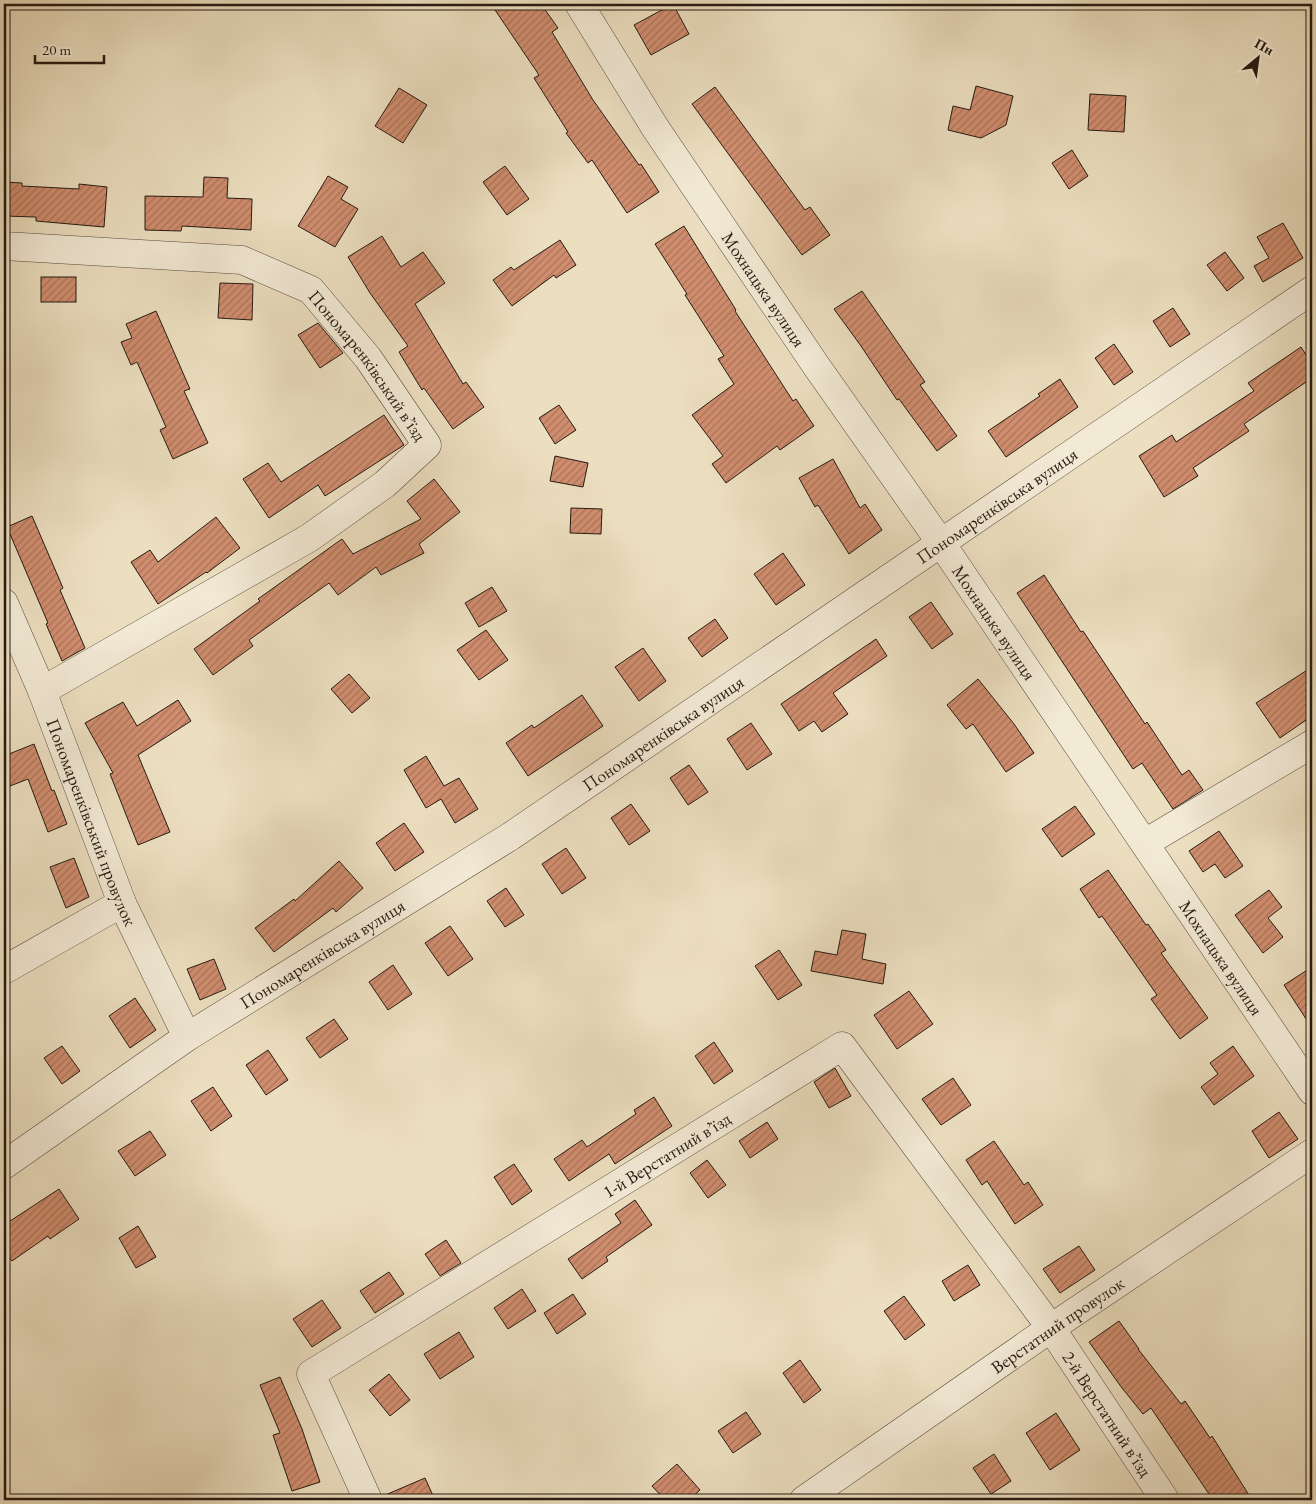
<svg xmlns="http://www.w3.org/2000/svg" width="1316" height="1504" viewBox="0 0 1316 1504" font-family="'EB Garamond',serif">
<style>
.building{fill:url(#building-hatch);stroke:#251a12}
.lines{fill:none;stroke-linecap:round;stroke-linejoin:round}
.minor-casing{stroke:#574b3e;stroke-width:29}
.minor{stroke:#f3ead6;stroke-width:28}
.labels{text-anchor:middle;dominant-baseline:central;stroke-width:5;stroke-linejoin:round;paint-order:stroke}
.street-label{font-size:18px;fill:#251a12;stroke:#f3ead6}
</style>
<defs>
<pattern id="building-hatch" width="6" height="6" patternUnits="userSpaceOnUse" patternTransform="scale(1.25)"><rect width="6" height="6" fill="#d18e6f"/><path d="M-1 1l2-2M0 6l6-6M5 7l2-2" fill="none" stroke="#a9735a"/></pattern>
</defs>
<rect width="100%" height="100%" fill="#ecdfc0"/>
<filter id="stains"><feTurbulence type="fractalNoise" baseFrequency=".004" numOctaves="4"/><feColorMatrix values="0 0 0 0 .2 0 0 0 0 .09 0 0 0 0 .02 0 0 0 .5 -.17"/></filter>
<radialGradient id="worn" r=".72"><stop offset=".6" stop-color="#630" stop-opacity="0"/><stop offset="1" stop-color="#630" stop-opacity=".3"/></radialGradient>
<g class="building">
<path d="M491,4H541L558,28L552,32L593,100L639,165L641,164L659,192L627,213L592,160L588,163L566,133L568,132L534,78L539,75Z"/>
<path d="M673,4L689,34L651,55L634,25Z"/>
<path d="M976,86L1013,96L1006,125L981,138L948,130L953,106L970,110Z"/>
<path d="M715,87L805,210L810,207L830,235L802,255L692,104Z"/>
<path d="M399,88L427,105L403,143L375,126Z"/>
<path d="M1090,94L1126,96L1124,132L1088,130Z"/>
<path d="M1072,150L1088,176L1069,189L1052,163Z"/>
<path d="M505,166L529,199L507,215L483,182Z"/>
<path d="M328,176L348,187L341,199L358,209L335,247L298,226Z"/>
<path d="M204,177L228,178L227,198L252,199L251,230L182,226L181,231L145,230V196L203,197Z"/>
<path d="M4,182L22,183V186L79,189V184L107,187L104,227L36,221V217L4,216Z"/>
<path d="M1283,223L1303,258L1263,282L1254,266L1269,258L1257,237Z"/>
<path d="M684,226L736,310L735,311L793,401L796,399L814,426L780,450L777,446L726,483L712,464L723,456L692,415L734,384L718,359L724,356L685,295L687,294L655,244Z"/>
<path d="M382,236L401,267L423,252L445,283L415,304L463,384L466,382L484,407L453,429L424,388L422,390L399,352L408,346L370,293L348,257Z"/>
<path d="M560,240L576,265L556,278L554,275L512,306L493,280L511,267L514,270Z"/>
<path d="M1225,252L1244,278L1227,291L1207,265Z"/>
<rect x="41" y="277" width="35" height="25"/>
<path d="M220,283L253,284L252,320L218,318Z"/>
<path d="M862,291L925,382L920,385L957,436L937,451L899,399L897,400L861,346L834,309Z"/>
<path d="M1173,308L1190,334L1170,347L1153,321Z"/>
<path d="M156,311L190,389L184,391L208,443L173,459L160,430L166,427L137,362L131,365L121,342L132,338L126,324Z"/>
<path d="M318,323L343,353L320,368L298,335Z"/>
<path d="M1114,344L1133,372L1114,385L1095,358Z"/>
<path d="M1301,347L1312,364V378L1244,424L1249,431L1193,468L1198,476L1164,497L1139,456L1172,435L1176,442L1254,391L1248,383Z"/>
<path d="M1060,379L1078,407L1006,457L988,431L1040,396L1038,394Z"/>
<path d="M559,405L576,430L555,444L539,418Z"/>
<path d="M384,415L404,445L325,496L318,485L269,518L243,479L268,463L281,482Z"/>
<path d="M555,456L588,463L583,487L550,481Z"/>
<path d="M833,459L860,508L865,504L882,530L849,554L818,505L815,507L799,478Z"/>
<path d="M434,479L460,512L419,544L424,553L381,575L376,567L338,595L329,583L249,640L253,646L213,675L194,649L260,601L258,599L342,539L353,554L421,519L407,501Z"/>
<path d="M571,508L602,509L601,534L570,533Z"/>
<path d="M32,516L63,588L60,590L85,648L62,661L46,624L48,623L7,527Z"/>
<path d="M216,517L240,548L207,573L206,572L158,604L131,562L150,550L158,562Z"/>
<path d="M783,553L805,585L776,605L754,574Z"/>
<path d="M1044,575L1081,632L1083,631L1145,724L1147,722L1182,775L1189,770L1203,790L1173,809L1142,763L1133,769L1017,593Z"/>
<path d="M492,587L507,611L479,627L465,603Z"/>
<path d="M931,602L953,634L932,649L909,617Z"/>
<path d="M715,619L728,638L702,657L688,638Z"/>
<path d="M486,630L508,660L479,680L457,650Z"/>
<path d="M876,639L887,656L833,693L848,714L822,732L814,721L799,731L781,704Z"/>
<path d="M643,648L666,681L639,701L615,667Z"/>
<path d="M1312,667V716L1280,738L1256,703Z"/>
<path d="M349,674L370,698L352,713L331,689Z"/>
<path d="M978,679L1014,724L1034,753L1006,772L973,724L966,729L947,705Z"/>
<path d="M582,695L603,726L528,776L506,743L532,725L534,728Z"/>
<path d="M178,700L191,721L138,755L170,832L138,845L110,774L113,773L85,723L123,702L137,726Z"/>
<path d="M751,723L772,754L747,770L727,739Z"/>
<path d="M34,744L52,791L54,790L67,824L48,832L28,779L10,786L4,770V756Z"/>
<path d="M426,756L444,786L459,778L478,809L455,823L441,799L426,808L404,770Z"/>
<path d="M689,765L708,792L688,805L670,778Z"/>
<path d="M631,804L650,831L629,845L611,818Z"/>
<path d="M1075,806L1095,834L1062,857L1042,829Z"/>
<path d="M404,823L424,852L395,871L376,843Z"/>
<path d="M1219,831L1243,866L1225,878L1215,864L1203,872L1189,851Z"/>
<path d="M566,848L586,878L562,894L542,864Z"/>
<path d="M74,858L89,897L66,908L50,867Z"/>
<path d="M339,861L363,888L336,912L333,908L274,952L255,928L294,899L295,901Z"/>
<path d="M1108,870L1146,925L1148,924L1166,950L1161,953L1208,1018L1180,1039L1151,999L1157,995L1102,916L1099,918L1080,889Z"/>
<path d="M506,888L524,915L505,927L487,901Z"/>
<path d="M1269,890L1282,907L1268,918L1283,937L1263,953L1235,915Z"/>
<path d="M450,926L473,959L448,976L425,943Z"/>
<path d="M842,930L866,934L862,959L886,964L883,984L811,971L815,951L837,955Z"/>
<path d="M779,950L802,985L778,1000L755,966Z"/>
<path d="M214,959L226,989L200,1000L187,969Z"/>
<path d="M393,965L412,994L388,1010L369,982Z"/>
<path d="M1312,967V1028L1284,985Z"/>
<path d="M909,991L933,1024L897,1049L874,1015Z"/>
<path d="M135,998L156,1030L130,1048L109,1016Z"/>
<path d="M334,1019L348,1039L320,1058L306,1038Z"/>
<path d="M714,1042L733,1071L714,1084L695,1056Z"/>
<path d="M62,1046L80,1071L62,1084L44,1058Z"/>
<path d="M1233,1046L1254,1076L1214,1105L1201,1087L1218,1074L1210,1063Z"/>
<path d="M268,1050L288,1080L266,1095L246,1065Z"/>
<path d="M835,1068L851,1096L829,1108L814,1082Z"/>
<path d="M953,1078L971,1105L941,1125L922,1099Z"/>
<path d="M213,1087L232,1116L211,1131L191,1101Z"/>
<path d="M654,1097L672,1126L615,1164L609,1154L569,1181L554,1159L582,1140L587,1147L636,1114L634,1110Z"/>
<path d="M1279,1112L1298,1139L1269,1158L1252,1131Z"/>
<path d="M767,1122L778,1139L750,1158L739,1141Z"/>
<path d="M150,1131L166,1155L135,1176L118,1151Z"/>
<path d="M994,1141L1024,1185L1028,1182L1043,1205L1015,1224L987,1181L982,1185L966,1160Z"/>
<path d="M707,1160L726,1185L708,1198L690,1173Z"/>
<path d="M514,1164L532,1191L512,1205L494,1177Z"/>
<path d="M59,1189L79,1219L50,1239L48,1236L12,1261L4,1250V1225Z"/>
<path d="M635,1200L652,1225L606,1257L608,1261L582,1279L568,1259L621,1223L615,1214Z"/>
<path d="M138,1226L156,1257L136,1268L119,1238Z"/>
<path d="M446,1240L461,1263L440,1276L425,1254Z"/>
<path d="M1079,1246L1095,1270L1060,1293L1043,1269Z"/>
<path d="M968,1265L980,1285L954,1301L942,1281Z"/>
<path d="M389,1272L404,1294L375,1313L360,1291Z"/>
<path d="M522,1289L536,1311L508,1329L494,1308Z"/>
<path d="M573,1294L586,1314L557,1334L544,1313Z"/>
<path d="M904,1296L925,1325L905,1340L884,1311Z"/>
<path d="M322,1300L341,1328L312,1347L293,1319Z"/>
<path d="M1119,1321L1139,1349H1138L1181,1404L1185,1401L1210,1438L1212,1436L1252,1500H1213L1151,1408L1143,1414L1122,1388L1089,1342Z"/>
<path d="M459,1332L474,1357L440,1379L424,1354Z"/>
<path d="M800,1360L821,1390L804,1403L783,1373Z"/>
<path d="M389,1374L410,1400L390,1416L369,1390Z"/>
<path d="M280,1377L302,1429L320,1482L292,1491L273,1435L280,1433L260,1385Z"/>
<path d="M746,1412L761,1434L733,1453L718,1431Z"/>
<path d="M1056,1413L1080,1450L1050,1470L1026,1433Z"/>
<path d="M994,1454L1011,1481L991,1494L973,1468Z"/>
<path d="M677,1464L700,1490L689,1500H665L652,1486Z"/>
<path d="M425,1478L435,1500H383V1496Z"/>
</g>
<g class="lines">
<defs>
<g id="minor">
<path id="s1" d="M579,4L656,129L817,367L941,543L1312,1091"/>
<path id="s2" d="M4,246L242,260L311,290L368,358L427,445L385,484L309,538L42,691"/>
<path id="s3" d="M4,603L42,691L122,903L187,1037"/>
<path d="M1145,843L1312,744"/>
<path d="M4,970L122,903"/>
<path id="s4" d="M4,1165L187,1037L511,836L1312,290"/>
<path id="s5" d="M368,1500L311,1374L842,1046L1051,1328L1165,1500"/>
<path id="s6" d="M804,1500L1051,1328L1312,1153"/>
</g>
</defs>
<use href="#minor" class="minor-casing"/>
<use href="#minor" class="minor"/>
</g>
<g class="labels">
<g class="street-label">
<text stroke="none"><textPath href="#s1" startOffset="340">Мохнацька вулиця</textPath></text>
<text stroke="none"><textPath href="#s2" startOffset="408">Пономаренківський в’їзд</textPath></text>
<text stroke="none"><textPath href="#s4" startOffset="1192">Пономаренківська вулиця</textPath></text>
<text stroke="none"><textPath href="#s1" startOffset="745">Мохнацька вулиця</textPath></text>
<text stroke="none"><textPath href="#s4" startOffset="788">Пономаренківська вулиця</textPath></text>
<text stroke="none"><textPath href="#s3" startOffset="236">Пономаренківський провулок</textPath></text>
<text stroke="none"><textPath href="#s4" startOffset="382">Пономаренківська вулиця</textPath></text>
<text stroke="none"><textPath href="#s1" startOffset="1150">Мохнацька вулиця</textPath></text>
<text stroke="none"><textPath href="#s5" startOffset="556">1-й Верстатний в’їзд</textPath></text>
<text stroke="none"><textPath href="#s6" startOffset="308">Верстатний провулок</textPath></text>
<text stroke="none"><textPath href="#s5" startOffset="1216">2-й Верстатний в’їзд</textPath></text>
</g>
</g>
<rect width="1316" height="1504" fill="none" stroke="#ecdfc0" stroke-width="20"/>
<rect x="5" y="5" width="1306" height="1494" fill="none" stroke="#251a12" stroke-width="2.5"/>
<rect x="10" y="10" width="1296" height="1484" fill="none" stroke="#251a12"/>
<g transform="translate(1258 58) rotate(29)" stroke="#f3ead6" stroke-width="4" paint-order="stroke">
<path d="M0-4L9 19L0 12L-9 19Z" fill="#251a12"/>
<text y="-8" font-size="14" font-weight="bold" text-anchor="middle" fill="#251a12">Пн</text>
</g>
<path d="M35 55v8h69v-8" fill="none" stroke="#251a12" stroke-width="2.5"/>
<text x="42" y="55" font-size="15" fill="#251a12" stroke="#f3ead6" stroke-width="4" paint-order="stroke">20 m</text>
<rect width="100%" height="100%" filter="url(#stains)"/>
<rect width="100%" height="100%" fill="url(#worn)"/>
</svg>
